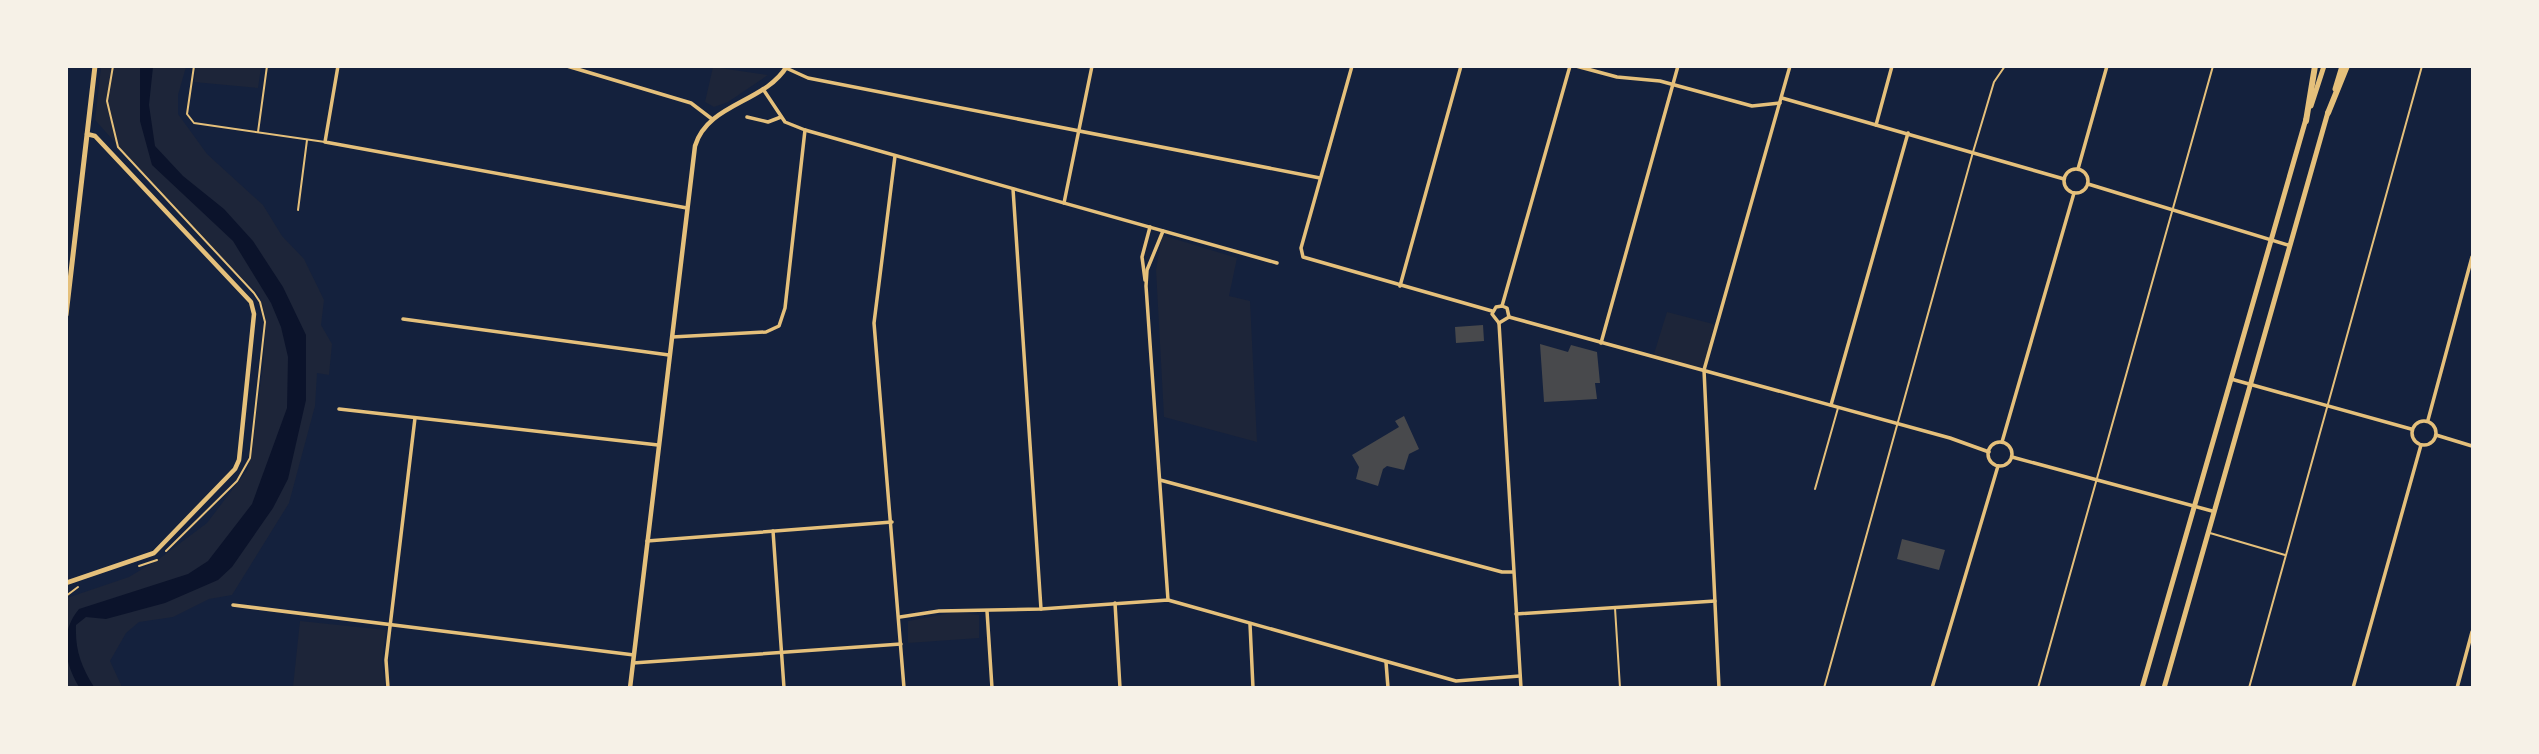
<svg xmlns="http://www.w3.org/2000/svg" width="2539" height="754" viewBox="0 0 2539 754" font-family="'Libre Baskerville',serif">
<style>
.green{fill:#1d2539}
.water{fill:#0b132b}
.building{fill:#48494c}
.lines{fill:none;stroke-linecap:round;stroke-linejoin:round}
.path{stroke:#e5c07b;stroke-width:2}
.service{stroke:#e5c07b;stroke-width:2}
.minor{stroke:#e5c07b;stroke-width:3.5}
.tertiary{stroke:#e5c07b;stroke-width:4.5}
.secondary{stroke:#e5c07b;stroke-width:5}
.trunk{stroke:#e5c07b;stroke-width:6}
</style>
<rect width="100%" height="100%" fill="#14213d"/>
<g class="green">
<path d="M101,67H186L178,95V114L207,154L263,205L282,236L304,259L324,300L321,325L332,344L329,375L317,373L315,406L289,503L232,595L209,599L173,617L139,622L126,633L110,661L122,687L67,688V598L129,577L159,559L207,523L248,469L263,367L266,319L259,294L208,246L95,120Z"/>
<path d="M196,67H261L258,88L194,82Z"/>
<path d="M713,67L768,75L728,102L714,107L705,102Z"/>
<path d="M1162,235L1237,258L1229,296L1250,301L1257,442L1164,417L1156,270Z"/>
<path d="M1667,312L1717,325L1704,370L1653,357Z"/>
<path d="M957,612L979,615V638L908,643V621Z"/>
<path d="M300,621L386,630L382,661L385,687H293Z"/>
</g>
<path class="water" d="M140,67H153L149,105L155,146L183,176L224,209L253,241L283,287L306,335V400L288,479L273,508L232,567L218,580L165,603L106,619L86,617L76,625C75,650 81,666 94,687H79C64,662 59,633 79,609L188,574L208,561L252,504L287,408L288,357L281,327L271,303L233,241L152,165L140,121Z"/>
<g class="building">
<path d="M1483,325L1484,341L1456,343L1455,327Z"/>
<path d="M1540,344L1568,352L1571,345L1597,352L1600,383H1595L1597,399L1544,402Z"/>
<path d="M1404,416L1419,449L1409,454L1404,470L1387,466L1383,469L1378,486L1356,479L1359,467L1352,455L1399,427L1395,421Z"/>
<path d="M1902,539L1945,550L1939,570L1897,559Z"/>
</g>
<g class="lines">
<g class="path">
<path d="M113,66L107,101L118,147L254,293L260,302L265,322L250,458L237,481L166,551"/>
<path d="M139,566L157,560"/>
<path d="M66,596L78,587"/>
</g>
<g class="service">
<path d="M194,66L187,114L194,123L325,142"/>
<path d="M258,132L267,66"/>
<path d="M298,210L307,140"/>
<path d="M1815,489L1838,408"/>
<path d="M2210,533L2285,555"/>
<path d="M1615,608L1620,688"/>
<path d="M1824,688L1973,152L1994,82L2005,66"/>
<path d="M2038,688L2213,66"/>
<path d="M2249,688L2422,66"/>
</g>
<g class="minor">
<path d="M338,66L325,142L687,208"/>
<path d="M567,66L691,103L712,119"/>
<path d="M1352,66L1301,248L1303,257L1492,311"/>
<path d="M1576,66L1617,77L1660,81L1752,106L1780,103"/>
<path d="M786,68L808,78L1320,178"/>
<path d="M763,89L785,122L805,130L1277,263"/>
<path d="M1782,98L2064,179"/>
<path d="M747,117L768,122L781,117"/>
<path d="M1876,125L1892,66"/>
<path d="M895,156L874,323L904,688"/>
<path d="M2078,169L2107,66"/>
<circle cx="2076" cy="181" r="12"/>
<path d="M2088,184L2288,245"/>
<path d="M1013,189L1041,609"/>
<path d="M1064,203L1092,66"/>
<path d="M1163,231L1147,270L1146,286L1168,600"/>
<path d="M1145,280L1142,257L1150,227"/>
<path d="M1400,286L1461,66"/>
<path d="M1502,306L1570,66"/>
<path d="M1509,317L1950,438L1989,452"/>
<path d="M403,319L669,355"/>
<path d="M1499,323L1521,688"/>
<path d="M1499,323L1509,317L1507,308L1502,306"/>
<path d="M1499,323L1492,314L1496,307L1502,306"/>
<path d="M672,337L766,332L779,326L785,308L805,130"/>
<path d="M1601,343L1678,66"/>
<path d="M2231,379L2411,429"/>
<path d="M1831,405L1908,133"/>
<path d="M339,409L658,445"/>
<path d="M2428,420L2472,257"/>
<circle cx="2424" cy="433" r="12"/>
<path d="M2436,435L2472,446"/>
<path d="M2002,442L2074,193"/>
<circle cx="2000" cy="454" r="12"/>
<path d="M2012,457L2212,511"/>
<path d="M1160,480L1502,572H1513"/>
<path d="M773,531L784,688"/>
<path d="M647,541L892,522"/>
<path d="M1115,603L1120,688"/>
<path d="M233,605L634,655"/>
<path d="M987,611L992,688"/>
<path d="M1516,614L1715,601"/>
<path d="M900,617L939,611L1041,609L1168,600L1456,681L1520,676"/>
<path d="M1250,624L1253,688"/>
<path d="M1386,662L1388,688"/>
<path d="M633,663L901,644"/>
<path d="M388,688L386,660L415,418"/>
<path d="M1719,688L1704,370L1790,66"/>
<path d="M1932,688L1998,466"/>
<path d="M2353,688L2421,445"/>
<path d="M2457,688L2472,632"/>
</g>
<g class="tertiary">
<path d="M66,583L154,553L235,469L239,460L254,314L251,302L95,136L87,134"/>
<path d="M630,688L695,146C708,103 765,103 787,66"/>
</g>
<g class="secondary">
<path d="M2335,89L2342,66"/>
<path d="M2311,106L2324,66"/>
<path d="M66,315L95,66"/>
<path d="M2142,688L2306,119"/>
<path d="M2164,688L2328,112"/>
</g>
<g class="trunk">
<path d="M2328,113L2347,66"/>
<path d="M2306,121L2315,66"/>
</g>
</g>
<rect width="2539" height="754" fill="none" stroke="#f6f1e7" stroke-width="136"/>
</svg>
